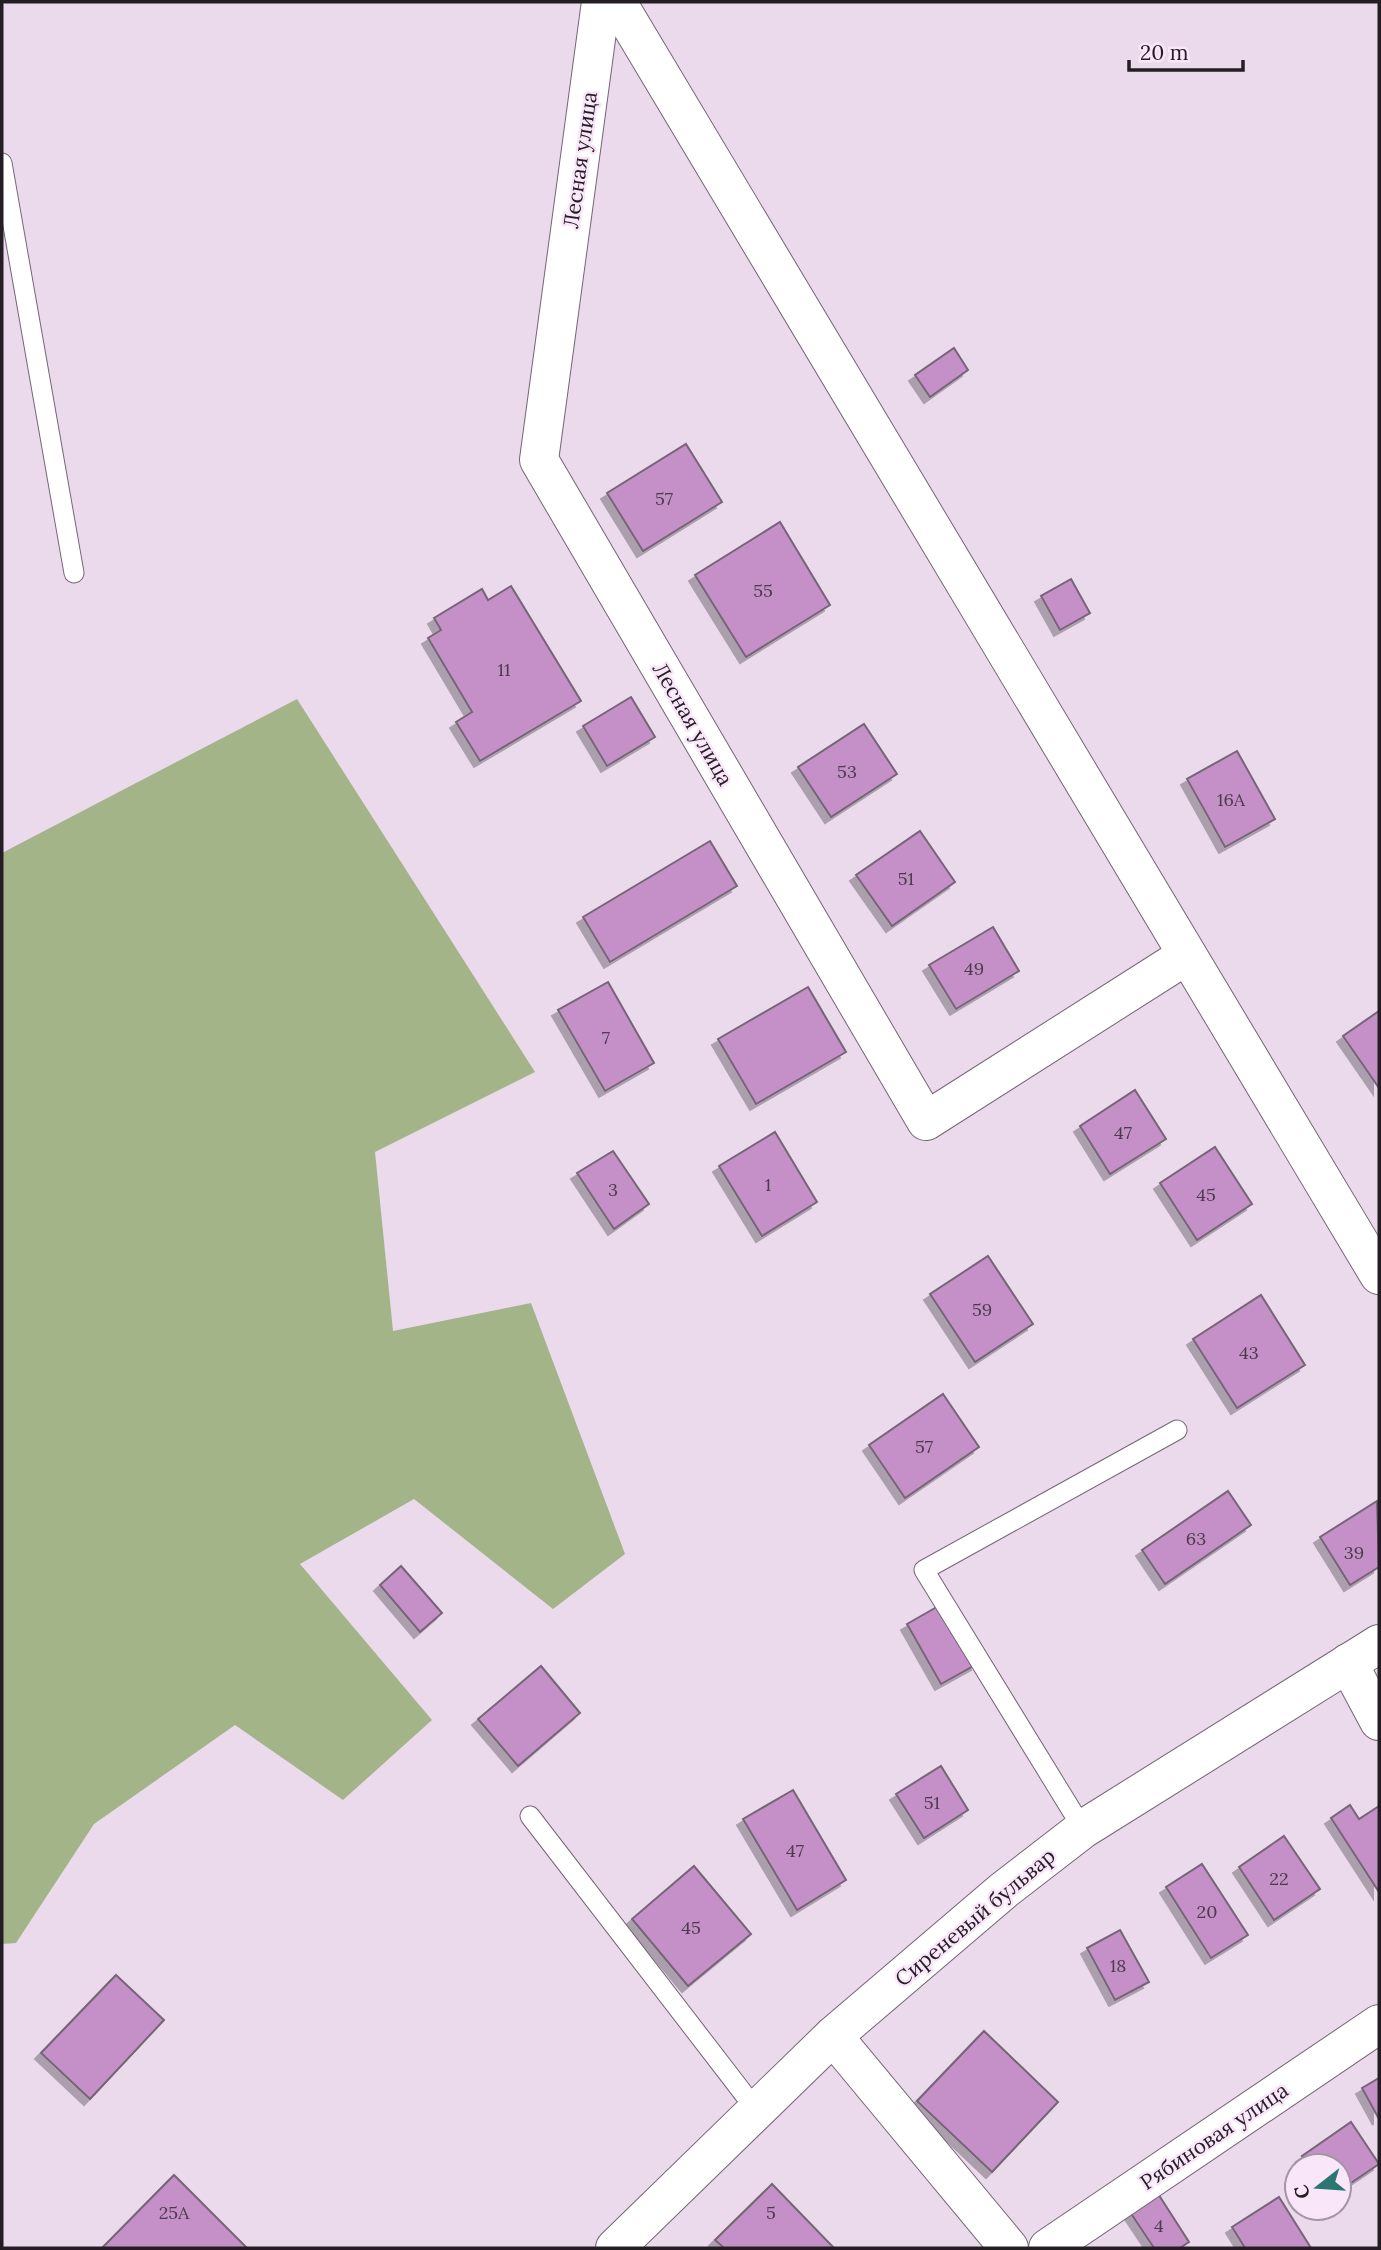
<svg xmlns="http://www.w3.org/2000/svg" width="1381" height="2250" viewBox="0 0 1381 2250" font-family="Lora,serif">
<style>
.green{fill:#a3b488}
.building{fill:#c590c7;stroke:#756576;stroke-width:2;filter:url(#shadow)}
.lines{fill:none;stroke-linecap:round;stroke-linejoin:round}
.service-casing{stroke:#756576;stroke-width:21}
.minor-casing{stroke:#756576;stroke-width:40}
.service{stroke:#fff;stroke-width:19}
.minor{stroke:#fff;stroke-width:38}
.labels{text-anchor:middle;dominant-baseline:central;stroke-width:5;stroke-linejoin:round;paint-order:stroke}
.number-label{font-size:18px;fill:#4c3a4d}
.street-label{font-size:21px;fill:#241e24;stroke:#f9e6f9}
</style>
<defs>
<filter id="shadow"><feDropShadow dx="-6" dy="6" stdDeviation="0" flood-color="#0004"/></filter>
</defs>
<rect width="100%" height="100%" fill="#ebd9ec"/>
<path class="green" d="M297,699L535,1072L375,1152L393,1331L531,1303L625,1554L553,1609L414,1499L300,1564L432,1720L343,1800L235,1725L94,1824L16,1943L2,1944V853Z"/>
<g class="building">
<path d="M954,348L968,370L930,397L915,375Z"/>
<path d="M686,444L722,502L643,551L607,493Z"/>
<path d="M780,522L830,605L746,657L695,575Z"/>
<path d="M1071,579L1090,613L1060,630L1041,596Z"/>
<path d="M511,586L581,701L480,761L456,722L472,712L428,638L441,630L434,618L482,589L488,600Z"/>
<path d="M631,697L655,737L607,766L583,726Z"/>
<path d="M864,724L897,774L831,817L798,767Z"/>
<path d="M1237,751L1275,819L1225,847L1187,779Z"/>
<path d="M920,831L955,882L892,926L856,875Z"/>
<path d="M710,841L737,886L610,962L583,917Z"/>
<path d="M993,927L1019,971L956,1009L929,965Z"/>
<path d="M608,982L654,1063L605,1091L558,1010Z"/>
<path d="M808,987L846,1052L756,1104L718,1039Z"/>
<path d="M1379,1011V1088L1343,1036Z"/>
<path d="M1135,1090L1166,1139L1110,1174L1080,1126Z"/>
<path d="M775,1132L817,1202L762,1236L719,1166Z"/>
<path d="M1215,1147L1252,1204L1197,1240L1160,1183Z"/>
<path d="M613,1151L649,1204L614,1229L577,1173Z"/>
<path d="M988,1256L1033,1324L975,1362L930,1294Z"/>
<path d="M1261,1295L1305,1365L1237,1408L1193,1339Z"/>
<path d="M943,1394L979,1447L905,1498L869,1445Z"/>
<path d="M1228,1491L1251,1525L1165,1584L1142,1550Z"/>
<path d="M1377,1501L1379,1567L1350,1585L1320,1537Z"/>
<path d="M401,1566L442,1613L420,1632L380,1585Z"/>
<path d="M942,1604L977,1664L941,1684L907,1624Z"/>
<path d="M541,1666L580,1713L518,1766L478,1719Z"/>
<path d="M941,1766L968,1810L924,1838L896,1794Z"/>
<path d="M793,1790L846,1880L797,1910L743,1819Z"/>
<path d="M1350,1805L1359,1819L1379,1806V1892L1331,1818Z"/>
<path d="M1284,1836L1320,1889L1274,1920L1239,1867Z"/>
<path d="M1202,1864L1248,1935L1211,1958L1166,1887Z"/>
<path d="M694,1866L751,1934L688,1986L632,1919Z"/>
<path d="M1120,1930L1149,1982L1115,2000L1087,1948Z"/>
<path d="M116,1975L164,2020L90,2099L41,2053Z"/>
<path d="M984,2031L1058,2102L992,2172L917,2101Z"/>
<path d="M1379,2078V2119L1362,2088Z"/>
<path d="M1351,2122L1379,2164L1339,2191V2166H1309L1302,2156Z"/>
<path d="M174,2175L247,2248H102Z"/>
<path d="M772,2184L834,2248H724L715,2240Z"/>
<path d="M1155,2189L1189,2242L1180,2248H1154L1128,2209Z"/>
<path d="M1279,2197L1311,2248H1245L1232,2227Z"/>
</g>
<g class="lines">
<defs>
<g id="service">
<path d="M2,163L74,573"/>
<path d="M530,1816L757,2111"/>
<path d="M1083,1829L924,1570L1177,1430"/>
</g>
<g id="minor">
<path d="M601,2L539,460L926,1121L1187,955"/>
<path d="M617,2L1379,1275"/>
<path d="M1348,1663L1379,1721"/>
<path d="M833,2036L1009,2248"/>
<path d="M615,2248L833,2036L1004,1890L1083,1829L1379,1644"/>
<path d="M1048,2248L1379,2024"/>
</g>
</defs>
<use href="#service" class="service-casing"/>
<use href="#minor" class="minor-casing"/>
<use href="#service" class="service"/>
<use href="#minor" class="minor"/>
</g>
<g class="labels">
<g class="number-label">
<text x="664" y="498">57</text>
<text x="763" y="590">55</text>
<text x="504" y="669">11</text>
<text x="847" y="771">53</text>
<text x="1231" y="799">16А</text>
<text x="906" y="878">51</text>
<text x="974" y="968">49</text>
<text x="606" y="1037">7</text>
<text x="1123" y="1132">47</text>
<text x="768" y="1184">1</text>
<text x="613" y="1189">3</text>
<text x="1206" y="1194">45</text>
<text x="982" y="1309">59</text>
<text x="1249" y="1352">43</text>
<text x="924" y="1446">57</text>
<text x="1196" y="1538">63</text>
<text x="1354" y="1552">39</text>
<text x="932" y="1802">51</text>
<text x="795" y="1850">47</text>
<text x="1279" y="1878">22</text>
<text x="1207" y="1911">20</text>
<text x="691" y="1927">45</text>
<text x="1118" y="1965">18</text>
<text x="174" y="2212">25А</text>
<text x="771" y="2212">5</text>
<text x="1159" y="2225">4</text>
</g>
<g class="street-label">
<text transform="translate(580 160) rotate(-82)">Лесная улица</text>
<text transform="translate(693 724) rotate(60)">Лесная улица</text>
<text transform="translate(975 1917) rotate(-40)">Сиреневый бульвар</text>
<text transform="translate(1214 2136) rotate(-34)">Рябиновая улица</text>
</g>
</g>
<rect width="1381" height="2250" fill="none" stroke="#241e24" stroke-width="7"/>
<g transform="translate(1318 2187) rotate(253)"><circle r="33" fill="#f9e6f9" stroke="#a496a4" stroke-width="2"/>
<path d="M0-5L12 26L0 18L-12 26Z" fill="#2b7573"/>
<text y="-10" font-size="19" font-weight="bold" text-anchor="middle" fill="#241e24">С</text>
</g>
<path d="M1129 60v10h114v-10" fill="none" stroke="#241e24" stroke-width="3.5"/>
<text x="1140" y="60" font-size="21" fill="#241e24" stroke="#f9e6f9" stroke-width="5" paint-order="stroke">20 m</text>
</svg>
